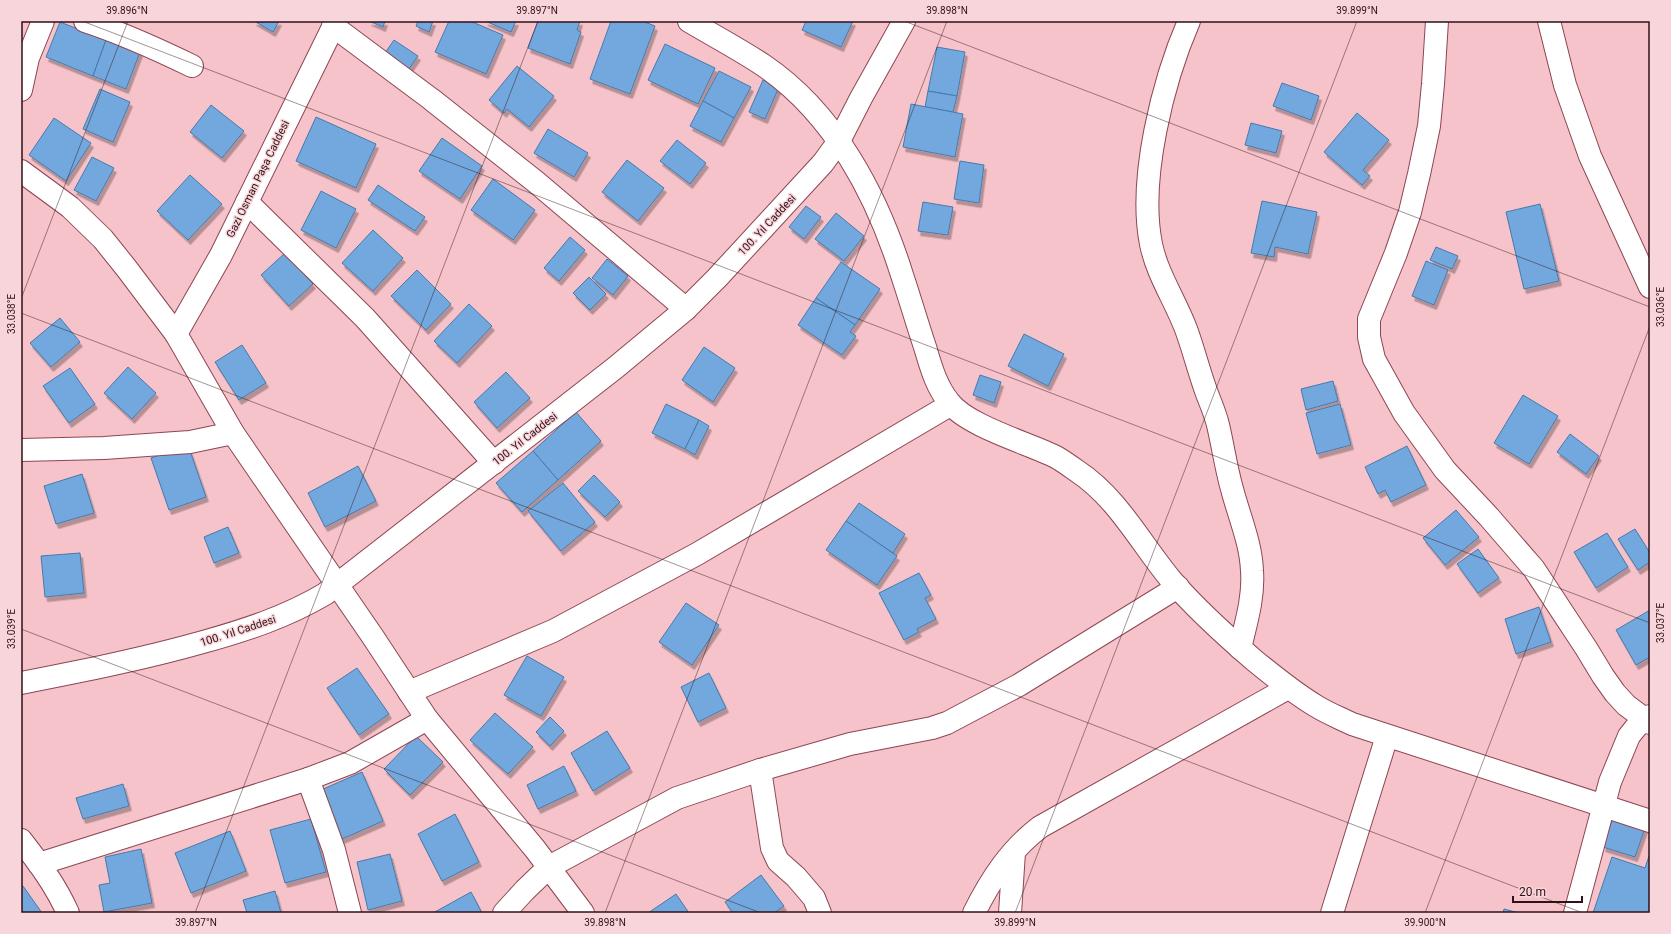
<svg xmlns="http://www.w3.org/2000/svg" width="1671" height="934" viewBox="0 0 1671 934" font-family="Roboto,sans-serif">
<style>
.building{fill:#73a8de;stroke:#4679ac;filter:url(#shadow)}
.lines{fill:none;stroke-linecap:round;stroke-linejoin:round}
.minor-casing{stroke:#8d4653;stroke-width:24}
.minor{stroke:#fff;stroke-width:22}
.ticks{fill:none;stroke:#2f1117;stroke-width:1;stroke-opacity:0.45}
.labels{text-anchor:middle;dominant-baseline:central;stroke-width:3;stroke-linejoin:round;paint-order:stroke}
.street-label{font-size:11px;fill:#2f1117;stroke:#f8d5da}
.neatline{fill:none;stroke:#2f1117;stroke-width:1.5}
.ticks-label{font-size:10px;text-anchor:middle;fill:#2f1117}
</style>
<defs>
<filter id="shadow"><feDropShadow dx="2.5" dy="4.5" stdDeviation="0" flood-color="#0004"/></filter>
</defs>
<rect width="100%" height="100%" fill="#f6c3ca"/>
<g class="building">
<path d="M254,21H279L273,32Z"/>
<path d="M369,21H385L383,27Z"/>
<path d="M418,21H433L429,32L416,26Z"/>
<path d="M449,21H470L503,35L486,74L435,52Z"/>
<path d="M485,21H516L511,32Z"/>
<path d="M538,21H580L577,30L581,32L570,64L528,48Z"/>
<path d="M611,21H642L655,26L630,94L590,79Z"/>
<path d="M806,21H853L841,47L802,30Z"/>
<path d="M60,22L106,40L93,76L46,57Z"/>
<path d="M106,40L143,44L126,89L93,76Z"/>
<path d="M394,40L418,56L409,69L385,53Z"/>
<path d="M665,44L715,68L698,104L648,80Z"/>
<path d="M937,47L965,52L957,96L928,91Z"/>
<path d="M517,66L554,96L529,127L507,109L504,113L489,100Z"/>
<path d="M719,71L751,87L734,118L703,101Z"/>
<path d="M763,80L779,87L765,119L749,112Z"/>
<path d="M1282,83L1319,96L1311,120L1273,106Z"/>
<path d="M100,89L130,102L113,142L83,129Z"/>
<path d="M928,91L957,96L953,112L925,107Z"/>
<path d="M703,101L734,118L721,142L690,126Z"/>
<path d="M911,104L963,114L955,157L903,147Z"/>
<path d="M211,105L244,131L222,158L190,132Z"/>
<path d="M1357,113L1389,140L1363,170L1370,176L1362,185L1324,152Z"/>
<path d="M316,117L376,144L356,188L296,161Z"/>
<path d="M54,118L91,143L66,181L29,155Z"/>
<path d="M1251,123L1282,131L1276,153L1245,145Z"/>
<path d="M548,129L588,153L574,177L534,153Z"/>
<path d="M442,138L482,166L460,199L419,171Z"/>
<path d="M677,140L706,163L690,184L660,161Z"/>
<path d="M92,157L114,168L96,201L74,190Z"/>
<path d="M627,160L664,188L638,221L602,192Z"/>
<path d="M960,161L984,165L979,203L954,199Z"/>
<path d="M190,175L222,204L188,240L157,211Z"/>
<path d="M493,179L535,210L513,240L471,210Z"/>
<path d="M378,185L425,217L415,231L368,200Z"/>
<path d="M321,191L356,209L336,248L301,230Z"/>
<path d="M1262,201L1317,212L1308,254L1275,247L1274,257L1251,253Z"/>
<path d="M923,202L953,207L948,235L918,231Z"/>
<path d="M1540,204L1559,281L1524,289L1506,212Z"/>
<path d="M806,206L821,217L804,239L789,227Z"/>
<path d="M836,213L864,236L844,261L815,239Z"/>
<path d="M373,230L403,258L373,291L342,263Z"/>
<path d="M570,237L585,250L559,281L544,268Z"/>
<path d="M1436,247L1458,256L1452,269L1430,260Z"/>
<path d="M285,253L313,284L289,306L261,275Z"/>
<path d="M607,259L628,276L613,295L592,278Z"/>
<path d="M1426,261L1448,270L1434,305L1412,296Z"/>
<path d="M841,262L880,289L855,325L816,298Z"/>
<path d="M417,270L451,304L426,330L391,296Z"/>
<path d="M589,277L606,294L590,310L573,293Z"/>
<path d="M816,298L855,325L850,332L856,336L842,355L798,325Z"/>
<path d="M469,304L492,326L457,363L434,341Z"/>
<path d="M60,318L80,342L51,367L30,343Z"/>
<path d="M1024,334L1064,354L1048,386L1008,366Z"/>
<path d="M242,345L266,383L239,400L215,362Z"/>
<path d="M704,347L735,368L713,402L682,380Z"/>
<path d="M128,367L156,393L132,419L104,393Z"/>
<path d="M70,368L95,404L69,423L43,386Z"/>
<path d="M506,372L530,398L497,428L474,402Z"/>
<path d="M980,375L1001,382L994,403L973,395Z"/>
<path d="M1333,381L1338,401L1306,410L1301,389Z"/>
<path d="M1523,395L1558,416L1529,464L1494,443Z"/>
<path d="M666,404L699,420L685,449L652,433Z"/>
<path d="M1340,404L1351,445L1317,454L1306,413Z"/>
<path d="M576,412L601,441L558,480L533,451Z"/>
<path d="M699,420L709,426L695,455L685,449Z"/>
<path d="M1570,434L1599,456L1586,474L1557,452Z"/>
<path d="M188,445L206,497L169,510L151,458Z"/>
<path d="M1407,446L1426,485L1391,502L1385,490L1378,494L1365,467Z"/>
<path d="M533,451L558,480L522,512L496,483Z"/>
<path d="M358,466L376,501L325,527L308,493Z"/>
<path d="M82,474L94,513L56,524L44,486Z"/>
<path d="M594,475L620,502L605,517L578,491Z"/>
<path d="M563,483L595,522L561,551L528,511Z"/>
<path d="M859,503L905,534L893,553L846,521Z"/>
<path d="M1456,510L1479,537L1445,565L1423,538Z"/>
<path d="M846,521L897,556L877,585L826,550Z"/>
<path d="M228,527L239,553L214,563L204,537Z"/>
<path d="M1635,529L1650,553V562L1638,570L1618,539Z"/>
<path d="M1607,533L1628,567L1596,588L1574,552Z"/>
<path d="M1478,549L1499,578L1478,593L1457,564Z"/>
<path d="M80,553L84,593L45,597L41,556Z"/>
<path d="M919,573L931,595L925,598L936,619L917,629L919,632L904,640L879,593Z"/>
<path d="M686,603L719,625L692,665L659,642Z"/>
<path d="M1539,607L1551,642L1516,654L1505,619Z"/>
<path d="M1650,610V657L1636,665L1616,630Z"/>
<path d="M527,656L564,677L541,716L504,695Z"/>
<path d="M357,668L389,714L359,735L327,688Z"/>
<path d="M709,673L726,708L698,722L681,687Z"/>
<path d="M495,713L533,747L508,774L470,740Z"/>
<path d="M550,717L564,731L550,746L536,732Z"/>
<path d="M607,731L630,768L593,791L571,753Z"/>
<path d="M416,736L443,762L410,795L384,769Z"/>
<path d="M564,766L576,791L538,809L527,785Z"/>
<path d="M362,772L383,821L342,839L321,790Z"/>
<path d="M123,784L129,806L83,819L76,798Z"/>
<path d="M455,814L479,862L442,881L418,834Z"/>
<path d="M1613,817L1645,828L1635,857L1603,847Z"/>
<path d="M311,819L326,872L285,883L270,830Z"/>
<path d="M230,831L246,871L191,893L175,853Z"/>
<path d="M141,849L152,903L104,912L99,885L110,883L105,857Z"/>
<path d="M1650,853V913H1593L1612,857L1645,868Z"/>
<path d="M390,854L402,901L368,910L357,862Z"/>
<path d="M761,875L784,906L774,913H733L725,902Z"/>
<path d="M23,886L42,913H21V887Z"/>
<path d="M275,891L281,913H247L243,900Z"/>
<path d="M471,892L482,913H433Z"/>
<path d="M676,894L689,913H648Z"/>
<path d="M1504,909L1519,913H1503Z"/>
</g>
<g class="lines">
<defs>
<g id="minor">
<path d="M85,21C122,33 157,49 192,66"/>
<path d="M689,21C714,36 739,49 763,65C834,113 877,195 902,275C910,299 917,323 925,347C931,367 936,386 949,402C967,426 1028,443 1056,457C1063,461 1070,466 1077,471C1118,498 1141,544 1172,581C1197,610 1226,636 1255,661C1275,677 1294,693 1316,706C1327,713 1340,718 1352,724L1650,821"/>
<path d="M1189,21C1163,81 1138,179 1151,244C1157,274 1175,300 1186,329C1193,348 1198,368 1205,388C1209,400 1215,412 1218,425C1223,446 1226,468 1232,489C1239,516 1251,543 1252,571C1254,597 1246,623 1240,648"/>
<path d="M1437,21L1433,84L1429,126L1419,174L1410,212L1396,253L1369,319V337L1374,359L1404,413L1445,470L1489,517L1534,569L1586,648L1603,676L1615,693L1626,705L1650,723"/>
<path d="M1549,21L1565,85L1590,156L1650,287"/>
<path d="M333,26L431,99L536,182L686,309"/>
<path d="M21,90L28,58L43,21"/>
<path d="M21,171L70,207L103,239L127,269L176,334L233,433L373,637L427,719L535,849L583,913"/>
<path d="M247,202L365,318L494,463"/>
<path d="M176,334L221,255L336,21"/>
<path d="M21,450L104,448L190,442L233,433"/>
<path d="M21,683C82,671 143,659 203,642C246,630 286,617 325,594L615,368L686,309L717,278L823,163L839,141L861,98L904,21"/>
<path d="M409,692L553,631L697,554L950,405"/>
<path d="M760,770L772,848L778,861L796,877L814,898L820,913"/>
<path d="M308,779L334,850L350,913"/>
<path d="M21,840C39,863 56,886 68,913"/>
<path d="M39,864L308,779L350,763L427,719"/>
<path d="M504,913L525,890L549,867L677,798L760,770L850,744L932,728L947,723L1019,685L1178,587"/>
<path d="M974,913C991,879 1010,850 1040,827L1288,688"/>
<path d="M1010,913L1014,852"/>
<path d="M1332,913L1387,736"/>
<path d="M1575,913L1610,782L1629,736L1637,726L1650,716"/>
</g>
</defs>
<use href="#minor" class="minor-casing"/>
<use href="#minor" class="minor"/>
</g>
<path class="ticks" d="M82,21L1650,623M904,21L1650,307M21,299L128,21M21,313L1583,913M21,629L761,913M195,913L538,21M605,913L947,21M1015,913L1357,21M1425,913L1650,326"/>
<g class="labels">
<g class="street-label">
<text transform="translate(258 179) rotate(-64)">Gazi Osman Paşa Caddesi</text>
<text transform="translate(767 225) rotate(-47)">100. Yıl Caddesi</text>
<text transform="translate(525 439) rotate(-38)">100. Yıl Caddesi</text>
<text transform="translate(238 631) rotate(-18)">100. Yıl Caddesi</text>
</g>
</g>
<rect width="1671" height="934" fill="none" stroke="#f8d5da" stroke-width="44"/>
<path d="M1513 896v6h69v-6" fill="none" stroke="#2f1117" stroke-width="2"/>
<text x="1519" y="896" font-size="12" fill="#2f1117" stroke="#f8d5da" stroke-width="3" paint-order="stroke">20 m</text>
<rect x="22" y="22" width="1627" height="890" class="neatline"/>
<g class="ticks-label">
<text x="127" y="14">39.896°N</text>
<text x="537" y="14">39.897°N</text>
<text x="947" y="14">39.898°N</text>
<text x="1357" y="14">39.899°N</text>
<text transform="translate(1660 307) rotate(-90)" y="4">33.036°E</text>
<text transform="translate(11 314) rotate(-90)" y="4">33.038°E</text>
<text transform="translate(1660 623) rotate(-90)" y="4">33.037°E</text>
<text transform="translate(11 629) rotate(-90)" y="4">33.039°E</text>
<text x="196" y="926">39.897°N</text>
<text x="605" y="926">39.898°N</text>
<text x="1015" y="926">39.899°N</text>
<text x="1425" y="926">39.900°N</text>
</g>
</svg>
